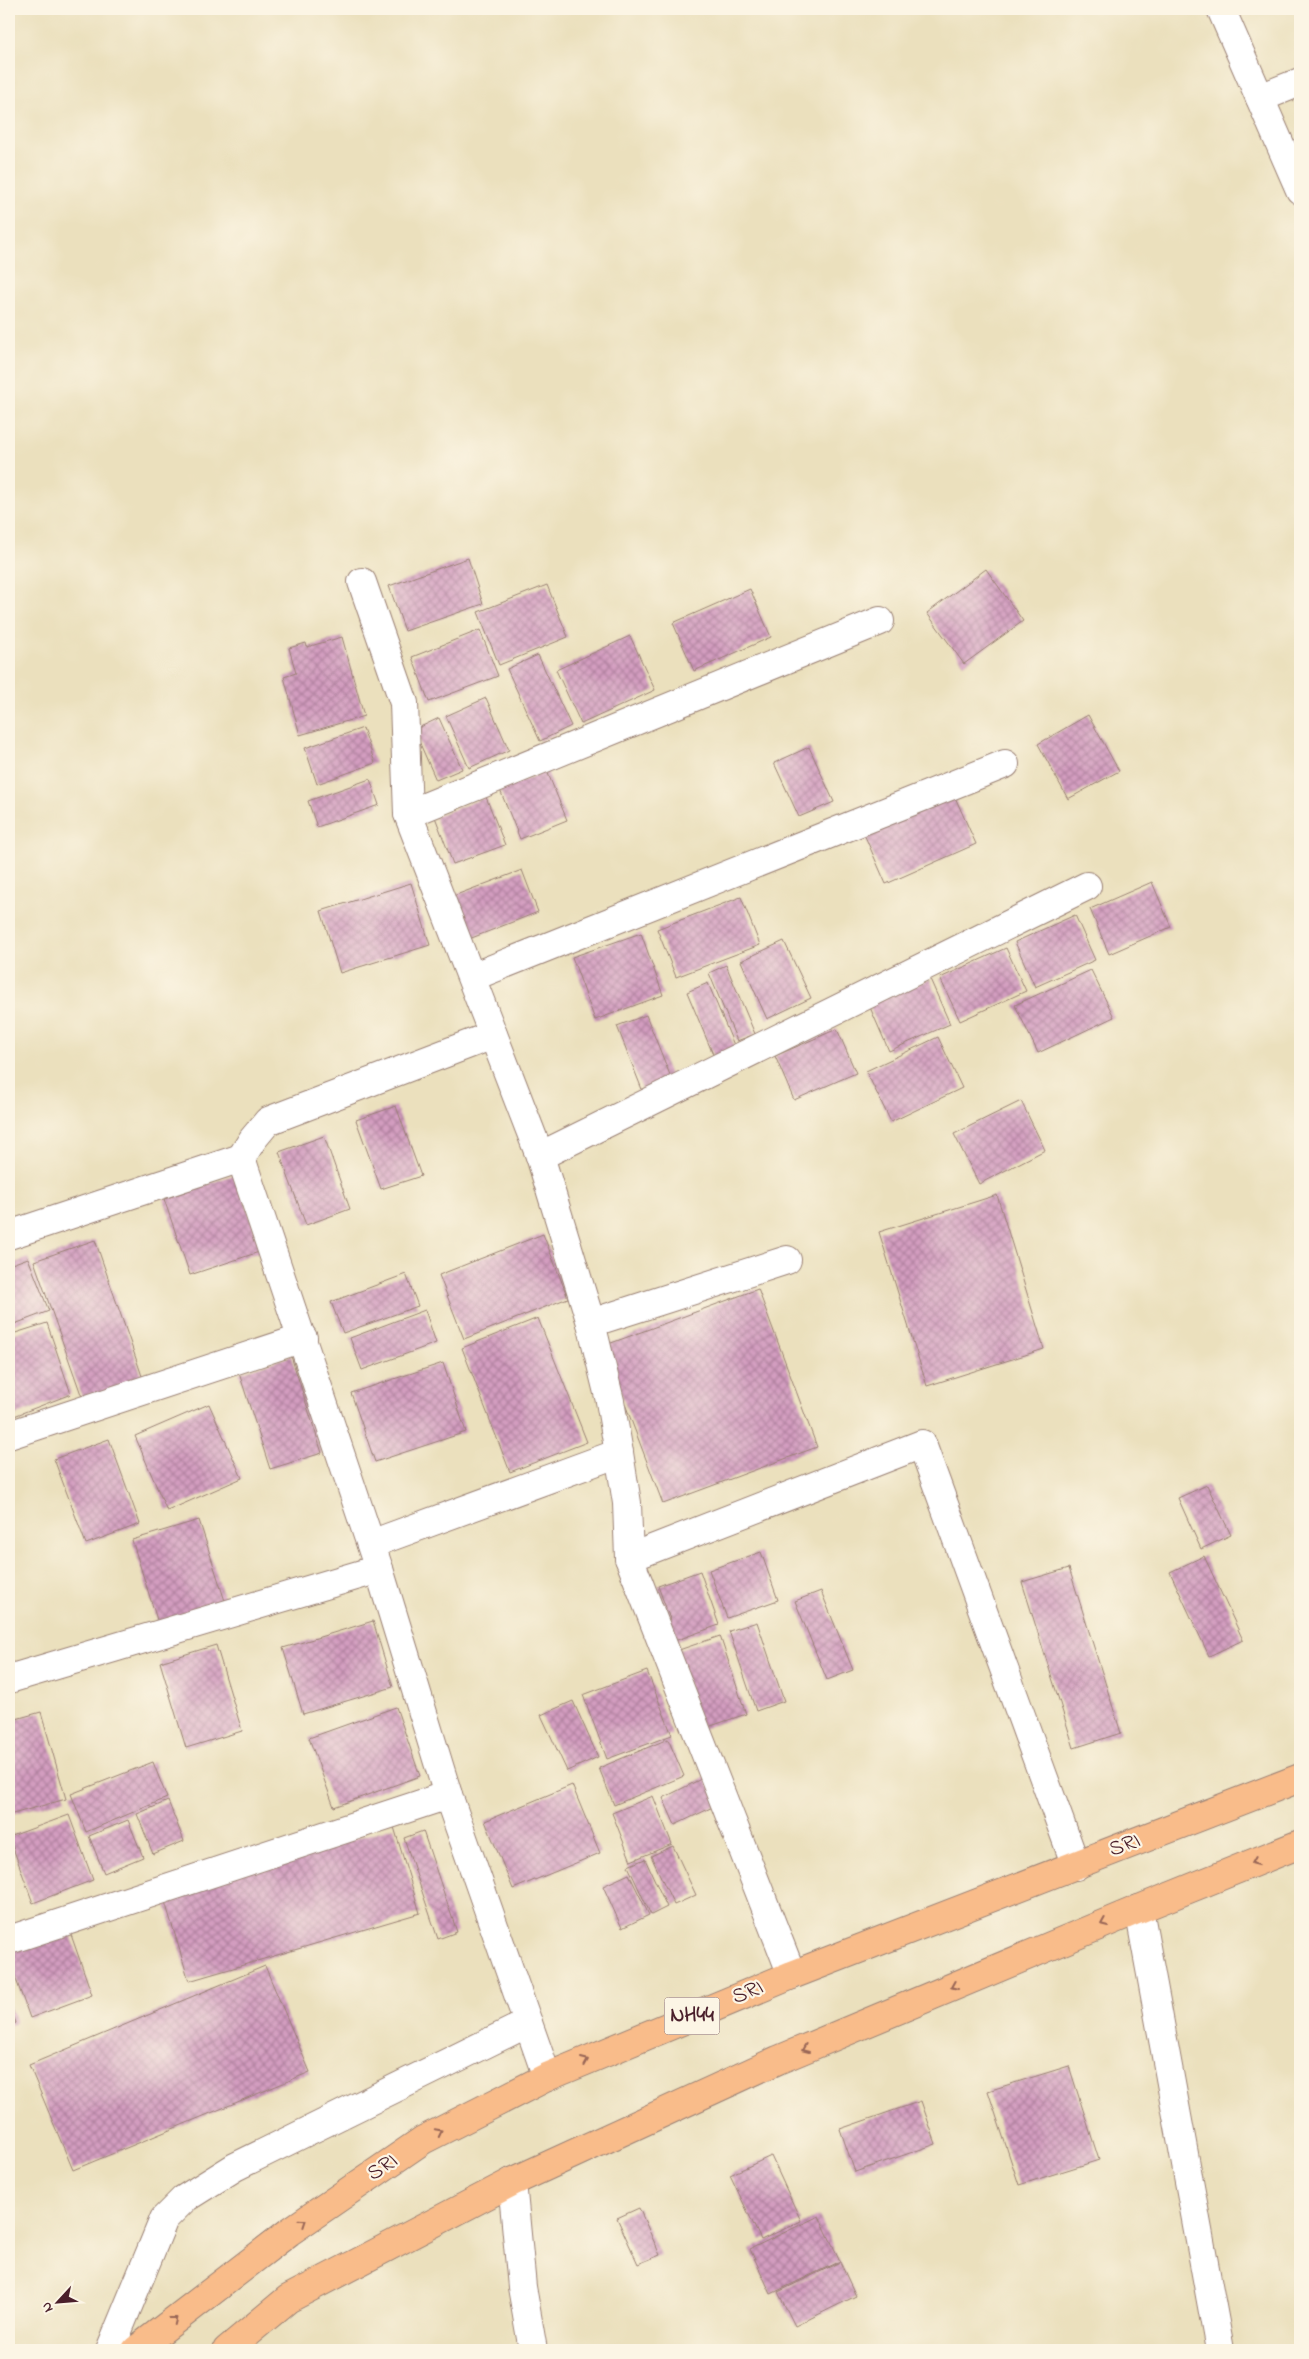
<svg xmlns="http://www.w3.org/2000/svg" width="1309" height="2359" viewBox="0 0 1309 2359" font-family="'Indie Flower',sans-serif">
<style>
.building{fill:url(#building-cross-hatch)}
.lines{fill:none;stroke-linecap:round;stroke-linejoin:round}
.minor-casing{stroke:#9a8074;stroke-width:30}
.highway-casing{stroke:#9a8074;stroke-width:30}
.minor{stroke:#fff;stroke-width:28}
.highway{stroke:#f9bc8a;stroke-width:28}
.oneway{stroke:#996656}
.labels{text-anchor:middle;dominant-baseline:central;stroke-width:4.5;stroke-linejoin:round;paint-order:stroke}
.shield{fill:#fcf5e5;stroke:#7f5f63;stroke-width:1}
.shield-label{font-size:21px;font-weight:bold;fill:#4a1f2b}
.street-label{font-size:22px;fill:#4a1f2b;stroke:#fcf5e5}
</style>
<defs>
<pattern id="building-cross-hatch" width="8" height="8" patternUnits="userSpaceOnUse" patternTransform="scale(1.25)"><rect width="8" height="8" fill="#d39dc0"/><path d="M0 0l8 8M0 8l8-8" fill="none" stroke="#ad7f9c"/></pattern>
</defs>
<rect width="100%" height="100%" fill="#fcf5e5"/>
<filter id="ink" filterUnits="userSpaceOnUse"><feTurbulence type="fractalNoise" baseFrequency=".02" numOctaves="2"/><feDisplacementMap in="SourceGraphic" scale="10" xChannelSelector="R" yChannelSelector="G"/><feConvolveMatrix kernelMatrix="1 2 1 2 8 2 1 2 1" color-interpolation-filters="sRGB"/></filter>
<filter id="wash" filterUnits="userSpaceOnUse"><feTurbulence type="fractalNoise" baseFrequency=".0096" numOctaves="4" result="noise"/><feDisplacementMap in="SourceGraphic" scale="20" xChannelSelector="R" yChannelSelector="G"/><feGaussianBlur stdDeviation="1.12" result="paint"/><feColorMatrix in="noise" values="0 0 0 0 0 0 0 0 0 0 0 0 0 0 0 0 0 1.4 0 .05"/><feComposite in="paint" operator="in"/></filter>
<g filter="url(#wash)">
<rect width="100%" height="100%" fill="#ebe0bd"/>
<g id="blocks">
<g class="building">
<path d="M468,558L483,604L405,631L389,586Z"/>
<path d="M986,569L1023,621L964,664L927,613Z"/>
<path d="M547,585L568,637L499,665L478,612Z"/>
<path d="M750,589L771,637L694,671L673,623Z"/>
<path d="M480,630L498,676L429,702L412,657Z"/>
<path d="M630,636L655,690L581,724L556,670Z"/>
<path d="M342,637L364,716L300,735L284,677L296,673L289,648L306,643L307,647Z"/>
<path d="M538,655L571,726L540,741L507,669Z"/>
<path d="M486,698L509,750L469,768L446,716Z"/>
<path d="M1088,715L1119,771L1068,799L1038,744Z"/>
<path d="M439,718L462,769L436,780L414,730Z"/>
<path d="M363,728L375,763L317,784L305,748Z"/>
<path d="M809,747L834,802L799,817L774,763Z"/>
<path d="M547,771L567,820L520,839L500,790Z"/>
<path d="M370,779L379,805L317,827L308,801Z"/>
<path d="M954,795L976,844L886,884L864,834Z"/>
<path d="M486,797L505,845L453,864L435,817Z"/>
<path d="M522,870L538,912L464,941L448,898Z"/>
<path d="M1152,882L1171,927L1109,954L1090,909Z"/>
<path d="M411,883L430,945L340,973L321,911Z"/>
<path d="M741,897L760,945L676,977L657,929Z"/>
<path d="M1075,915L1095,960L1035,987L1015,942Z"/>
<path d="M641,933L663,995L595,1020L572,957Z"/>
<path d="M784,941L811,998L767,1019L741,961Z"/>
<path d="M1006,948L1026,991L960,1021L940,978Z"/>
<path d="M726,965L755,1034L737,1041L709,973Z"/>
<path d="M1091,970L1114,1017L1038,1053L1015,1005Z"/>
<path d="M930,979L950,1024L889,1051L869,1005Z"/>
<path d="M708,983L736,1050L715,1059L687,992Z"/>
<path d="M646,1015L672,1080L643,1092L617,1026Z"/>
<path d="M837,1029L856,1073L794,1100L775,1056Z"/>
<path d="M938,1037L962,1088L891,1122L866,1071Z"/>
<path d="M1021,1101L1045,1150L979,1184L954,1134Z"/>
<path d="M396,1106L421,1176L381,1189L356,1120Z"/>
<path d="M324,1136L350,1209L306,1225L279,1152Z"/>
<path d="M236,1174L262,1251L190,1275L164,1199Z"/>
<path d="M997,1195L1044,1349L927,1386L879,1232Z"/>
<path d="M543,1234L568,1298L464,1339L439,1275Z"/>
<path d="M95,1240L143,1379L83,1400L34,1261Z"/>
<path d="M28,1258L49,1311L12,1325L9,1317V1265Z"/>
<path d="M406,1274L418,1306L343,1333L331,1302Z"/>
<path d="M758,1289L817,1447L663,1504L603,1346Z"/>
<path d="M425,1310L436,1343L362,1370L350,1338Z"/>
<path d="M538,1318L587,1442L510,1472L462,1348Z"/>
<path d="M47,1323L71,1394L9,1418V1335Z"/>
<path d="M291,1356L322,1453L270,1469L239,1373Z"/>
<path d="M443,1363L466,1432L375,1462L351,1393Z"/>
<path d="M209,1404L242,1478L167,1511L135,1436Z"/>
<path d="M109,1439L140,1524L86,1544L54,1459Z"/>
<path d="M1207,1485L1231,1535L1201,1549L1178,1498Z"/>
<path d="M199,1520L225,1601L158,1623L132,1540Z"/>
<path d="M761,1552L778,1600L727,1618L709,1570Z"/>
<path d="M1204,1556L1243,1640L1209,1656L1170,1572Z"/>
<path d="M1069,1568L1121,1733L1074,1748L1022,1582Z"/>
<path d="M700,1571L719,1625L666,1644L659,1623L670,1619L658,1586Z"/>
<path d="M821,1591L853,1670L827,1680L795,1601Z"/>
<path d="M373,1621L393,1687L303,1714L283,1648Z"/>
<path d="M757,1622L784,1701L756,1711L729,1631Z"/>
<path d="M720,1636L746,1714L702,1729L676,1651Z"/>
<path d="M216,1645L242,1731L186,1748L160,1662Z"/>
<path d="M647,1671L672,1735L607,1759L583,1695Z"/>
<path d="M573,1701L598,1757L567,1771L541,1715Z"/>
<path d="M396,1707L420,1776L334,1807L309,1738Z"/>
<path d="M41,1712L66,1799L9,1815V1721Z"/>
<path d="M668,1739L684,1776L614,1805L599,1768Z"/>
<path d="M153,1762L167,1798L86,1832L71,1794Z"/>
<path d="M705,1777L719,1804L675,1825L663,1798Z"/>
<path d="M572,1785L600,1853L513,1889L485,1821Z"/>
<path d="M653,1796L672,1844L631,1861L612,1813Z"/>
<path d="M168,1801L184,1841L153,1854L137,1814Z"/>
<path d="M69,1815L93,1880L33,1903L9,1837Z"/>
<path d="M128,1820L143,1857L104,1873L89,1836Z"/>
<path d="M394,1827L420,1913L189,1981L163,1895Z"/>
<path d="M423,1831L457,1932L438,1939L404,1838Z"/>
<path d="M673,1846L696,1895L674,1905L651,1856Z"/>
<path d="M645,1859L667,1907L651,1915L628,1866Z"/>
<path d="M629,1874L649,1915L622,1928L603,1886Z"/>
<path d="M69,1929L92,1995L30,2018L9,1960V1950Z"/>
<path d="M265,1966L310,2072L73,2170L29,2065Z"/>
<path d="M9,2005L16,2023L9,2026Z"/>
<path d="M1069,2066L1099,2160L1019,2185L988,2091Z"/>
<path d="M921,2101L936,2144L855,2172L840,2129Z"/>
<path d="M771,2156L801,2221L761,2240L730,2175Z"/>
<path d="M639,2208L660,2255L638,2264L617,2218Z"/>
<path d="M819,2216L840,2261L771,2294L750,2249Z"/>
<path d="M840,2262L856,2296L795,2326L778,2292Z"/>
</g>
</g>
</g>
<g filter="url(#ink)">
<use href="#blocks" fill-opacity="0" stroke="#9a8074" stroke-width="1"/>
<g class="lines">
<defs>
<g id="minor">
<path d="M1221,9L1300,190"/>
<path d="M1260,98L1300,82"/>
<path d="M362,582L404,703L408,814L540,1156L591,1323L610,1401L619,1453L627,1503L629,1558L792,1975"/>
<path d="M408,814L880,621"/>
<path d="M472,977L1005,764"/>
<path d="M540,1156L1087,886"/>
<path d="M241,1158L253,1139L268,1121L493,1035"/>
<path d="M9,1235L241,1158L379,1569L448,1795L547,2077"/>
<path d="M591,1323L787,1260"/>
<path d="M9,1435L303,1338"/>
<path d="M371,1544L619,1453"/>
<path d="M629,1558L922,1444L1076,1866"/>
<path d="M9,1679L379,1569"/>
<path d="M1139,1909L1220,2350"/>
<path d="M9,1940L448,1795"/>
<path d="M512,2182L522,2287L533,2350"/>
<path d="M110,2350L164,2219L184,2199L235,2167L528,2023"/>
</g>
<g id="highway">
<path d="M136,2350L289,2232L423,2140L547,2077L792,1975L1300,1778"/>
<path d="M227,2350L288,2299L512,2182L778,2060L1139,1909L1300,1844"/>
</g>
</defs>
<use href="#minor" class="minor-casing"/>
<use href="#highway" class="highway-casing"/>
<use href="#minor" class="minor"/>
<use href="#highway" class="highway"/>
</g>
<defs><path id="oneway-chevron" d="M-2-3.5L2.5 0L-2 3.5" fill="none" stroke-width="1.6" stroke-linecap="round" stroke-linejoin="round" transform="scale(1.25)"/></defs>
<g class="oneway">
<use href="#oneway-chevron" transform="translate(1255 1862) rotate(158)"/>
<use href="#oneway-chevron" transform="translate(1104 1923) rotate(157)"/>
<use href="#oneway-chevron" transform="translate(954 1986) rotate(157)"/>
<use href="#oneway-chevron" transform="translate(805 2049) rotate(157)"/>
<use href="#oneway-chevron" transform="translate(585 2061) rotate(-23)"/>
<use href="#oneway-chevron" transform="translate(439 2132) rotate(-27)"/>
<use href="#oneway-chevron" transform="translate(303 2222) rotate(-34)"/>
<use href="#oneway-chevron" transform="translate(174 2320) rotate(-38)"/>
</g>
</g>
<g class="labels">
<rect class="shield" x="664.5" y="1997.5" width="55" height="37" rx="4"/>
<g class="shield-label">
<text x="692" y="2016">NH44</text>
</g>
<g class="street-label">
<text transform="translate(1125 1846) rotate(-21)">SRI</text>
<text transform="translate(748 1993) rotate(-23)">SRI</text>
<text transform="translate(383 2168) rotate(-34)">SRI</text>
</g>
</g>
<rect width="1309" height="2359" fill="none" stroke="#fcf5e5" stroke-width="30"/>
<g transform="translate(58 2302) rotate(244)" stroke="#fcf5e5" stroke-width="4" paint-order="stroke">
<path d="M0-4L9 19L0 12L-9 19Z" fill="#4a1f2b"/>
<text y="-8" font-size="14" font-weight="bold" text-anchor="middle" fill="#4a1f2b">N</text>
</g>
</svg>
